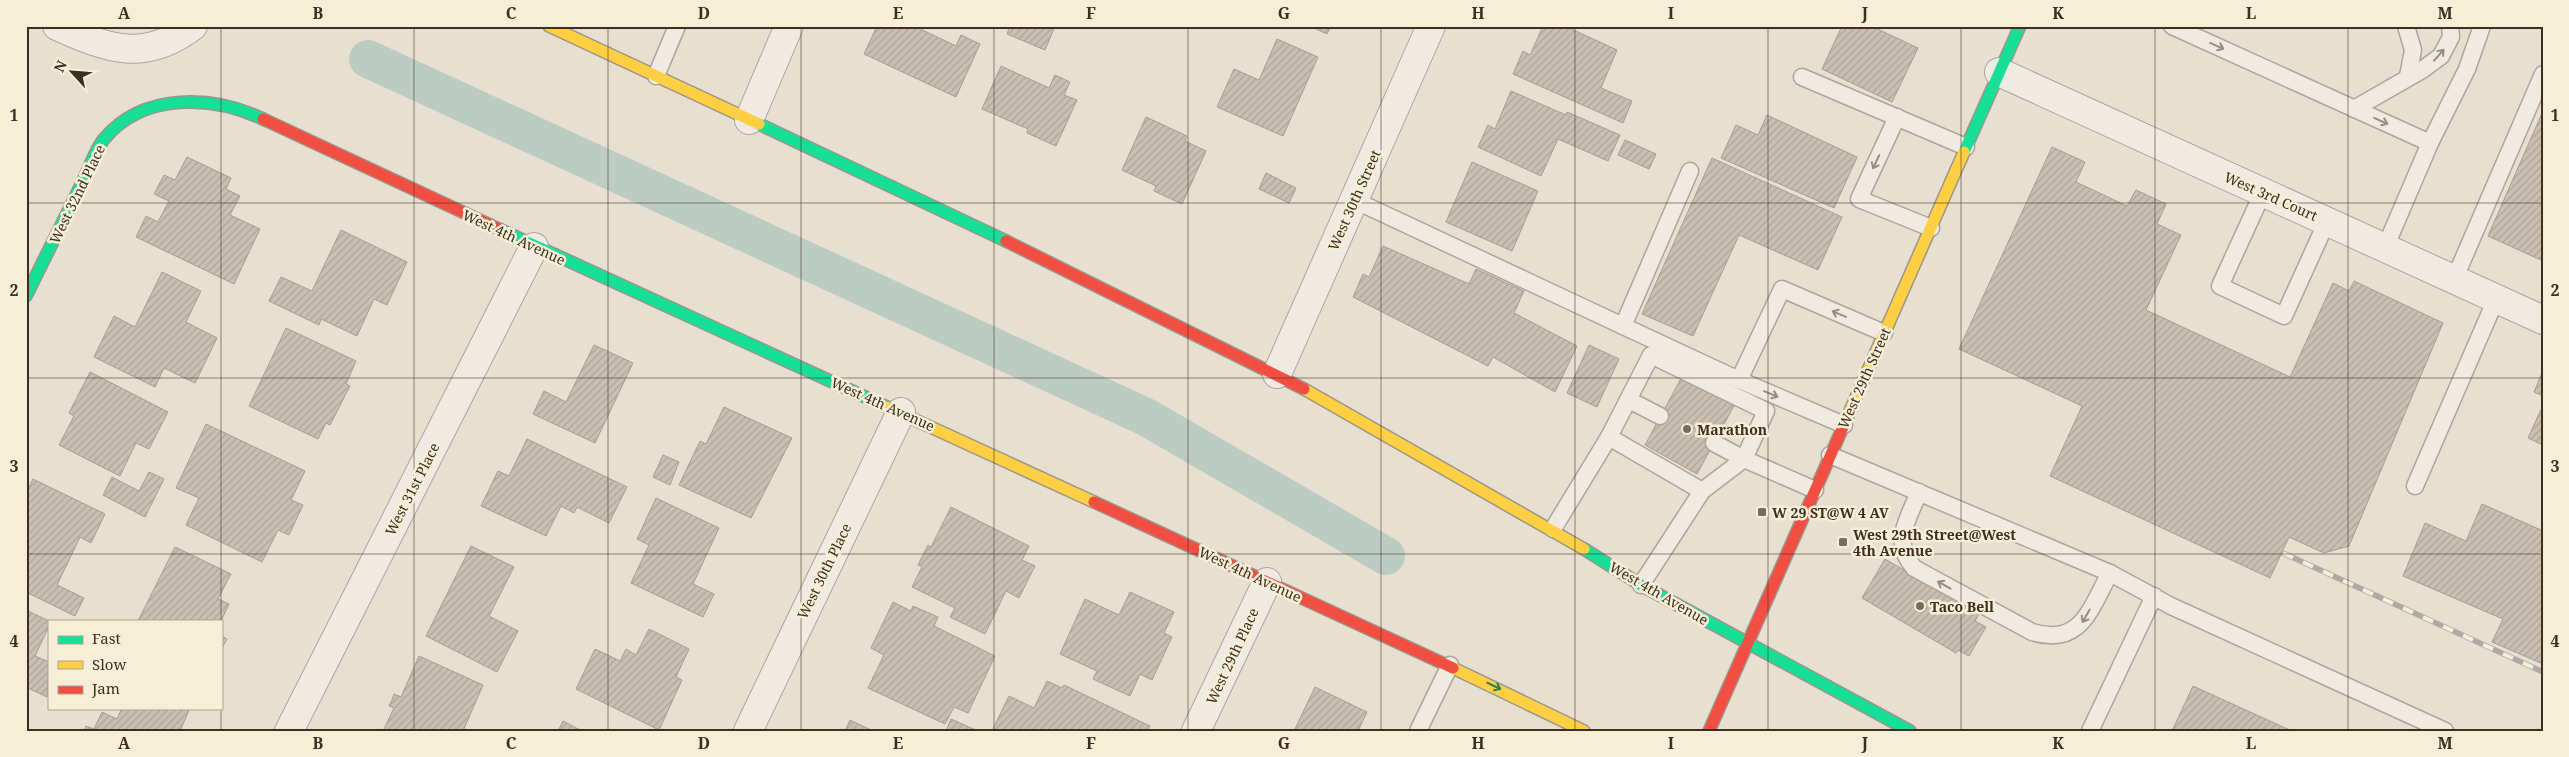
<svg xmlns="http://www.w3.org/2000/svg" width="2569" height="757" viewBox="0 0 2569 757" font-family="'Noto Serif',serif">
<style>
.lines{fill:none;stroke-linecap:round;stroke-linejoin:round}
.canal{stroke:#bcccc2;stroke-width:38}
.building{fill:url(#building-hatch);stroke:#a89c90}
.lane-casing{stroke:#ada599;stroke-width:19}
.street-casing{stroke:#ada599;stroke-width:30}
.fast-casing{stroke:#9c958a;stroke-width:14}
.slow-casing{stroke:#9c958a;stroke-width:14}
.jam-casing{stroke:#9c958a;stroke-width:14}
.lane{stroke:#efebe3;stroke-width:16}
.street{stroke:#efebe3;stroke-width:28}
.fast{stroke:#16e098;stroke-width:11}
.slow{stroke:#ffcf43;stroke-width:11}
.jam{stroke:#f24e42;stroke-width:11}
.rail-casing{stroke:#afaaa2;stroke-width:5.5}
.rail{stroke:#f7eed8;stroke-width:4;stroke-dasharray:11;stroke-linecap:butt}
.oneway{stroke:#968c82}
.oneway2{stroke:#2b7e56}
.grid{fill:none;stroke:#3d2e20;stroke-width:1;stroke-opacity:0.55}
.poi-dot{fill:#786c5e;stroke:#f7eed8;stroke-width:2}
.labels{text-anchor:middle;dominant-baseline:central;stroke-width:5;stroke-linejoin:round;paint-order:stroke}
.street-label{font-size:14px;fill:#3d2e20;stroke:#f7eed8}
.poi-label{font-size:14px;font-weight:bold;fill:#3d2e20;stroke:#f7eed8;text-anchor:start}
.neatline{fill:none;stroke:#3d2e20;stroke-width:2}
.grid-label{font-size:16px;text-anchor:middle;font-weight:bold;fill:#3d2e20}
</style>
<defs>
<pattern id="building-hatch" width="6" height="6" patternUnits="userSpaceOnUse" patternTransform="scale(1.25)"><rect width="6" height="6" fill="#cbbfb2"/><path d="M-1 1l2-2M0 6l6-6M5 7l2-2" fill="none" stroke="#afa499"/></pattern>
</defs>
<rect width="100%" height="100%" fill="#e7e0d1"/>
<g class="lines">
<path class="canal" d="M368,59L1146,417L1386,556"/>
</g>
<g class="building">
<path d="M877,26H914L956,46L961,35L980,44L956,97L864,54Z"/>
<path d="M1010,26H1055L1045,50L1007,34Z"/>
<path d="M1310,26H1331L1327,34Z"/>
<path d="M1543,26H1565L1617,50L1601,88L1632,101L1623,123L1513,74L1523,51L1530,55Z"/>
<path d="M1842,26H1871L1918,48L1892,102L1822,69Z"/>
<path d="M1277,39L1318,57L1283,136L1217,107L1234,69L1259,80Z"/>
<path d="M1001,66L1049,88L1055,75L1070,82L1064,95L1077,100L1056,146L1027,133L1028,129L982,109Z"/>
<path d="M1511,91L1566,115L1567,112L1620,135L1608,161L1558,139L1541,176L1478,147L1488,125L1495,129Z"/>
<path d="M2543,111V261L2488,236Z"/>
<path d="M1767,115L1857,157L1834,208L1721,158L1736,125L1758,135Z"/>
<path d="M1146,117L1187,136L1185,141L1206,151L1182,204L1154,191L1156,186L1122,170Z"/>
<path d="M1625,140L1656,154L1649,169L1618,155Z"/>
<path d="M2052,147L2085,162L2076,182L2127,206L2136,190L2166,204L2157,224L2181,235L2146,310L2290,377L2333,283L2349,291L2354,281L2443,323L2349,546L2324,553L2289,537L2270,578L2050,476L2082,406L1959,349Z"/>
<path d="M187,157L231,178L226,189L240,196L230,215L260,229L234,284L136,237L146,216L158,222L169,201L154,194L164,175L175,180Z"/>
<path d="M1712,158L1842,217L1818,270L1739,235L1693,336L1642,314Z"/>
<path d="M1472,162L1538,191L1512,251L1446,222Z"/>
<path d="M1266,173L1296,188L1289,203L1259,189Z"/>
<path d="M341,230L407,262L387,305L374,299L357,336L321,319L319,325L269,301L281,277L312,291Z"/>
<path d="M1383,246L1469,284L1476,269L1524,291L1514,313L1577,346L1555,392L1493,357L1488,366L1353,297L1363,274L1369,277Z"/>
<path d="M162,272L201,291L186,322L217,338L195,383L164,368L155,387L94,357L114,316L135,327Z"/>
<path d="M286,328L356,361L346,384L350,386L330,425L326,423L318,439L249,406Z"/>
<path d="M594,345L633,363L595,443L533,414L544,391L566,402Z"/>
<path d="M1589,345L1619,359L1597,407L1567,393Z"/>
<path d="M90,372L168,412L149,449L136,443L120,476L59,445L74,416L69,413Z"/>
<path d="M1684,373L1736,402L1697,474L1645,445Z"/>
<path d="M2542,373H2543V396L2534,392Z"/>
<path d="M2543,405V445L2528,438Z"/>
<path d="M724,407L792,438L751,518L679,485L700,441L706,444Z"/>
<path d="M206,424L305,471L291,500L303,505L289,535L278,530L262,562L186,525L199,498L176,488Z"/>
<path d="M527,439L627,487L609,523L577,507L574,513L561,506L546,536L481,506L498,471L509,476Z"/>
<path d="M663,455L679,462L670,485L653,477Z"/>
<path d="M149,472L164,479L145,517L103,495L112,477L139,491Z"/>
<path d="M33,479L105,514L91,543L80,537L57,585L84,598L75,616L26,592V493Z"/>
<path d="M656,498L719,528L693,584L714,594L703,617L631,583L649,545L637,539Z"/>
<path d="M2482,504L2541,530L2543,526V664L2492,642L2503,619L2403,576L2425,523L2466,541Z"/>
<path d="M951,507L1029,546L1022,560L1035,566L1019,598L1006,591L985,634L950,617L955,608L912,587L922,567L918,565L928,545L931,547Z"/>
<path d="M471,546L514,567L489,616L518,631L497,672L426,636Z"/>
<path d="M175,547L231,574L218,599L229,604L221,621H138Z"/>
<path d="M1885,559L1979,614L1975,621L1986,627L1969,656L1958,650L1956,653L1862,598Z"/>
<path d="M1130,592L1174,612L1164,633L1172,637L1152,680L1140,674L1130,696L1093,679L1097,671L1060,654L1085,599L1119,615Z"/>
<path d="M893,602L911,611L913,606L938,617L934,626L995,656L968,713L954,707L945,724L868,688L884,655L871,648Z"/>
<path d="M26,610L49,621V626L35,656L49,662L47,697L26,687Z"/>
<path d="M649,629L689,649L676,677L682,680L659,730L576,689L595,649L620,661L626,649L636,655Z"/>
<path d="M221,636L227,639L221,650Z"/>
<path d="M419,656L483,685L463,731H383L394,708L389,706L392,700L394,694L401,697Z"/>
<path d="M1047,681L1062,688L1064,685L1150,726L1147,731H992L1009,696L1034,708Z"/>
<path d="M2193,686L2292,731H2172Z"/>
<path d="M1315,687L1367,712L1358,731H1294Z"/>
<path d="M122,708H190L180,731H84L86,726L94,729L102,712L117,719Z"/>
<path d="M951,719L978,731H946Z"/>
<path d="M850,720L873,731H845Z"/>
<path d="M563,721L582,731H558Z"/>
</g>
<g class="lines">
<defs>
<g id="lane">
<path d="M2172,26L2430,143"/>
<path d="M2406,26L2413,50L2408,76"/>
<path d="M656,76L677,26"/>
<path d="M1802,77L1966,147"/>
<path d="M2354,109L2422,70L2441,56L2451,37L2450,26"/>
<path d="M1897,117L1859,199L1931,228"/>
<path d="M1690,171L1623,326L1739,380"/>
<path d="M2263,192L2220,286L2284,316L2327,221"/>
<path d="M1354,200L1623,326"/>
<path d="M2385,248L2430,143L2467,69L2482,26"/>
<path d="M2454,280L2543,74"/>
<path d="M1629,400L1660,416"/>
<path d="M1844,425L1739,380L1782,289L1884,333"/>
<path d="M1609,437L1702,491L1641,585"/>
<path d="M1830,455L2110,573L2171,606L2445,731"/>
<path d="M2415,486L2496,299"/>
<path d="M1702,491L1744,459L1714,443"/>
<path d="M1919,492C1908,520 1891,541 1914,568L2032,632C2081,647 2090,609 2110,573"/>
<path d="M1553,529L1609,437L1651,355L1766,411L1744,459L1815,490"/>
<path d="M1418,731L1450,665"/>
<path d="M2090,731L2154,596"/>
</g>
<g id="street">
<path d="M57,26C108,49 144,63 193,26"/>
<path d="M1999,72L2543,320"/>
<path d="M749,120L789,26"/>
<path d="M1277,374L1431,26"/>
<path d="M289,731L534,247"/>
<path d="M748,731L901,412"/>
<path d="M1196,731L1267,582"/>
</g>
<g id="fast">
<path d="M759,124L1006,241"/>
<path d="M1964,152L2020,26"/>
<path d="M501,230L887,407"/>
<path d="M26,296C45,258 63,221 82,183C89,169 95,150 104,139C143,92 213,95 263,119"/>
<path d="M1584,549L1641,585L1910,731"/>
</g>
<g id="slow">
<path d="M549,26L759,124"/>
<path d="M1304,389L1584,549"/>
<path d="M887,407L1094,502"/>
<path d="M1843,427L1964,152"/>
<path d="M1453,668L1584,731"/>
</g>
<g id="jam">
<path d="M263,119L501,230"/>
<path d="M1006,241L1304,389"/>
<path d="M1094,502L1453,668"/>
<path d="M1709,731L1843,427"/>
</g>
</defs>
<use href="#lane" class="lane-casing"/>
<use href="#street" class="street-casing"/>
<use href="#fast" class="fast-casing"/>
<use href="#slow" class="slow-casing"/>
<use href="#jam" class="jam-casing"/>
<use href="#lane" class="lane"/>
<use href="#street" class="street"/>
<use href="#fast" class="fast"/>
<use href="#slow" class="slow"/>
<use href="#jam" class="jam"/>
<defs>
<path id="rail" d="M2283,553L2543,672"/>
</defs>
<use href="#rail" class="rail-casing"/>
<use href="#rail" class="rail"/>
</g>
<defs><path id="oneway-shaft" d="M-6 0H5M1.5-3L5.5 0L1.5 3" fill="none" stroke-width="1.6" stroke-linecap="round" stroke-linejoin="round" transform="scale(1.25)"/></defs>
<g class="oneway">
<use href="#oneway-shaft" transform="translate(2217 46) rotate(24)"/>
<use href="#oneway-shaft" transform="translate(2439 55) rotate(-49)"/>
<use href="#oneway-shaft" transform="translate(2381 121) rotate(24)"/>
<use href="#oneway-shaft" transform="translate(1876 162) rotate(115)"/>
<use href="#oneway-shaft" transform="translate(1839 314) rotate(-157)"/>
<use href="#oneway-shaft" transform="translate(1771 394) rotate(23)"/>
<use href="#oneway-shaft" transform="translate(1944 585) rotate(-151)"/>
<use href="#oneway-shaft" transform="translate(2086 616) rotate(120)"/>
</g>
<use class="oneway2" href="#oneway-shaft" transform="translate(1494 686) rotate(26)"/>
<path class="grid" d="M221,26V621M414,26V731M608,26V731M801,26V731M994,26V731M1188,26V731M1381,26V731M1575,26V731M1768,26V731M1961,26V731M2155,26V731M2348,26V731M26,203H2543M26,378H2543M26,554H2543M221,708V731"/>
<g class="poi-dot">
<circle cx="1687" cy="429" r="5"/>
<rect x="1757" y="507" width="10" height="10" rx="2.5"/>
<rect x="1838" y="537" width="10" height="10" rx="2.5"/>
<circle cx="1920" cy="606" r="5"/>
</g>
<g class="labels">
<g class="street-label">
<text transform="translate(77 194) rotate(-64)">West 32nd Place</text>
<text transform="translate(2271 196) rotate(24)">West 3rd Court</text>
<text transform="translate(1354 200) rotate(-66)">West 30th Street</text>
<text transform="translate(514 237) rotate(25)">West 4th Avenue</text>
<text transform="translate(1864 378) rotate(-66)">West 29th Street</text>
<text transform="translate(883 404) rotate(24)">West 4th Avenue</text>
<text transform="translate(412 489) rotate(-63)">West 31st Place</text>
<text transform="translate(824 571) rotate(-64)">West 30th Place</text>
<text transform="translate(1250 574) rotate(25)">West 4th Avenue</text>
<text transform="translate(1659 593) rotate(30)">West 4th Avenue</text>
<text transform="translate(1232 656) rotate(-65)">West 29th Place</text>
</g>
<g class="poi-label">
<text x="1697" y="429">Marathon</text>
<text x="1772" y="512">W 29 ST@W 4 AV</text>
<text x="1853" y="534">West 29th Street@West<tspan x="1853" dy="16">4th Avenue</tspan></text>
<text x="1930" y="606">Taco Bell</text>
</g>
</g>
<rect width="2569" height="757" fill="none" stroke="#f7eed8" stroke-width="55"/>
<rect x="48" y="620" width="175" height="90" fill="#f7eed8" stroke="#ada18e"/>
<rect x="58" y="636" width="25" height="8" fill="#16e098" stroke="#ada18e"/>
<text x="92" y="644" font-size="15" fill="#3d2e20">Fast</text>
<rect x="58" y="661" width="25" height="8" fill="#ffcf43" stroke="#ada18e"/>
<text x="92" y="670" font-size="15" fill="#3d2e20">Slow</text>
<rect x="58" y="686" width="25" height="8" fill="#f24e42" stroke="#ada18e"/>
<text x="92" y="694" font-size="15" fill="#3d2e20">Jam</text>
<g transform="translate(72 72) rotate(296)" stroke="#f7eed8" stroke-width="4" paint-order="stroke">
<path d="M0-4L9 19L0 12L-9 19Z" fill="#3d2e20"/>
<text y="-8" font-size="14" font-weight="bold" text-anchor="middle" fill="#3d2e20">N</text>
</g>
<rect x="28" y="28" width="2514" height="702" class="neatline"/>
<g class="grid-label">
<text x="124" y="19">A</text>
<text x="318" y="19">B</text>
<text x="511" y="19">C</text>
<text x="704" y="19">D</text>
<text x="898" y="19">E</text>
<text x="1091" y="19">F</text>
<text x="1284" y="19">G</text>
<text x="1478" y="19">H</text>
<text x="1671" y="19">I</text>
<text x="1865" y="19">J</text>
<text x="2058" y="19">K</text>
<text x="2251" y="19">L</text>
<text x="2445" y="19">M</text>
<text x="14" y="121">1</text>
<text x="2555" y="121">1</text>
<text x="14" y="296">2</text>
<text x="2555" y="296">2</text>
<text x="14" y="472">3</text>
<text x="2555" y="472">3</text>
<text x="14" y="647">4</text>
<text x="2555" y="647">4</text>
<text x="124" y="749">A</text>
<text x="318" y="749">B</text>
<text x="511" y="749">C</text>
<text x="704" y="749">D</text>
<text x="898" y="749">E</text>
<text x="1091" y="749">F</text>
<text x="1284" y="749">G</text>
<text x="1478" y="749">H</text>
<text x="1671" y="749">I</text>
<text x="1865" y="749">J</text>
<text x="2058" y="749">K</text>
<text x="2251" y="749">L</text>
<text x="2445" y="749">M</text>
</g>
</svg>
